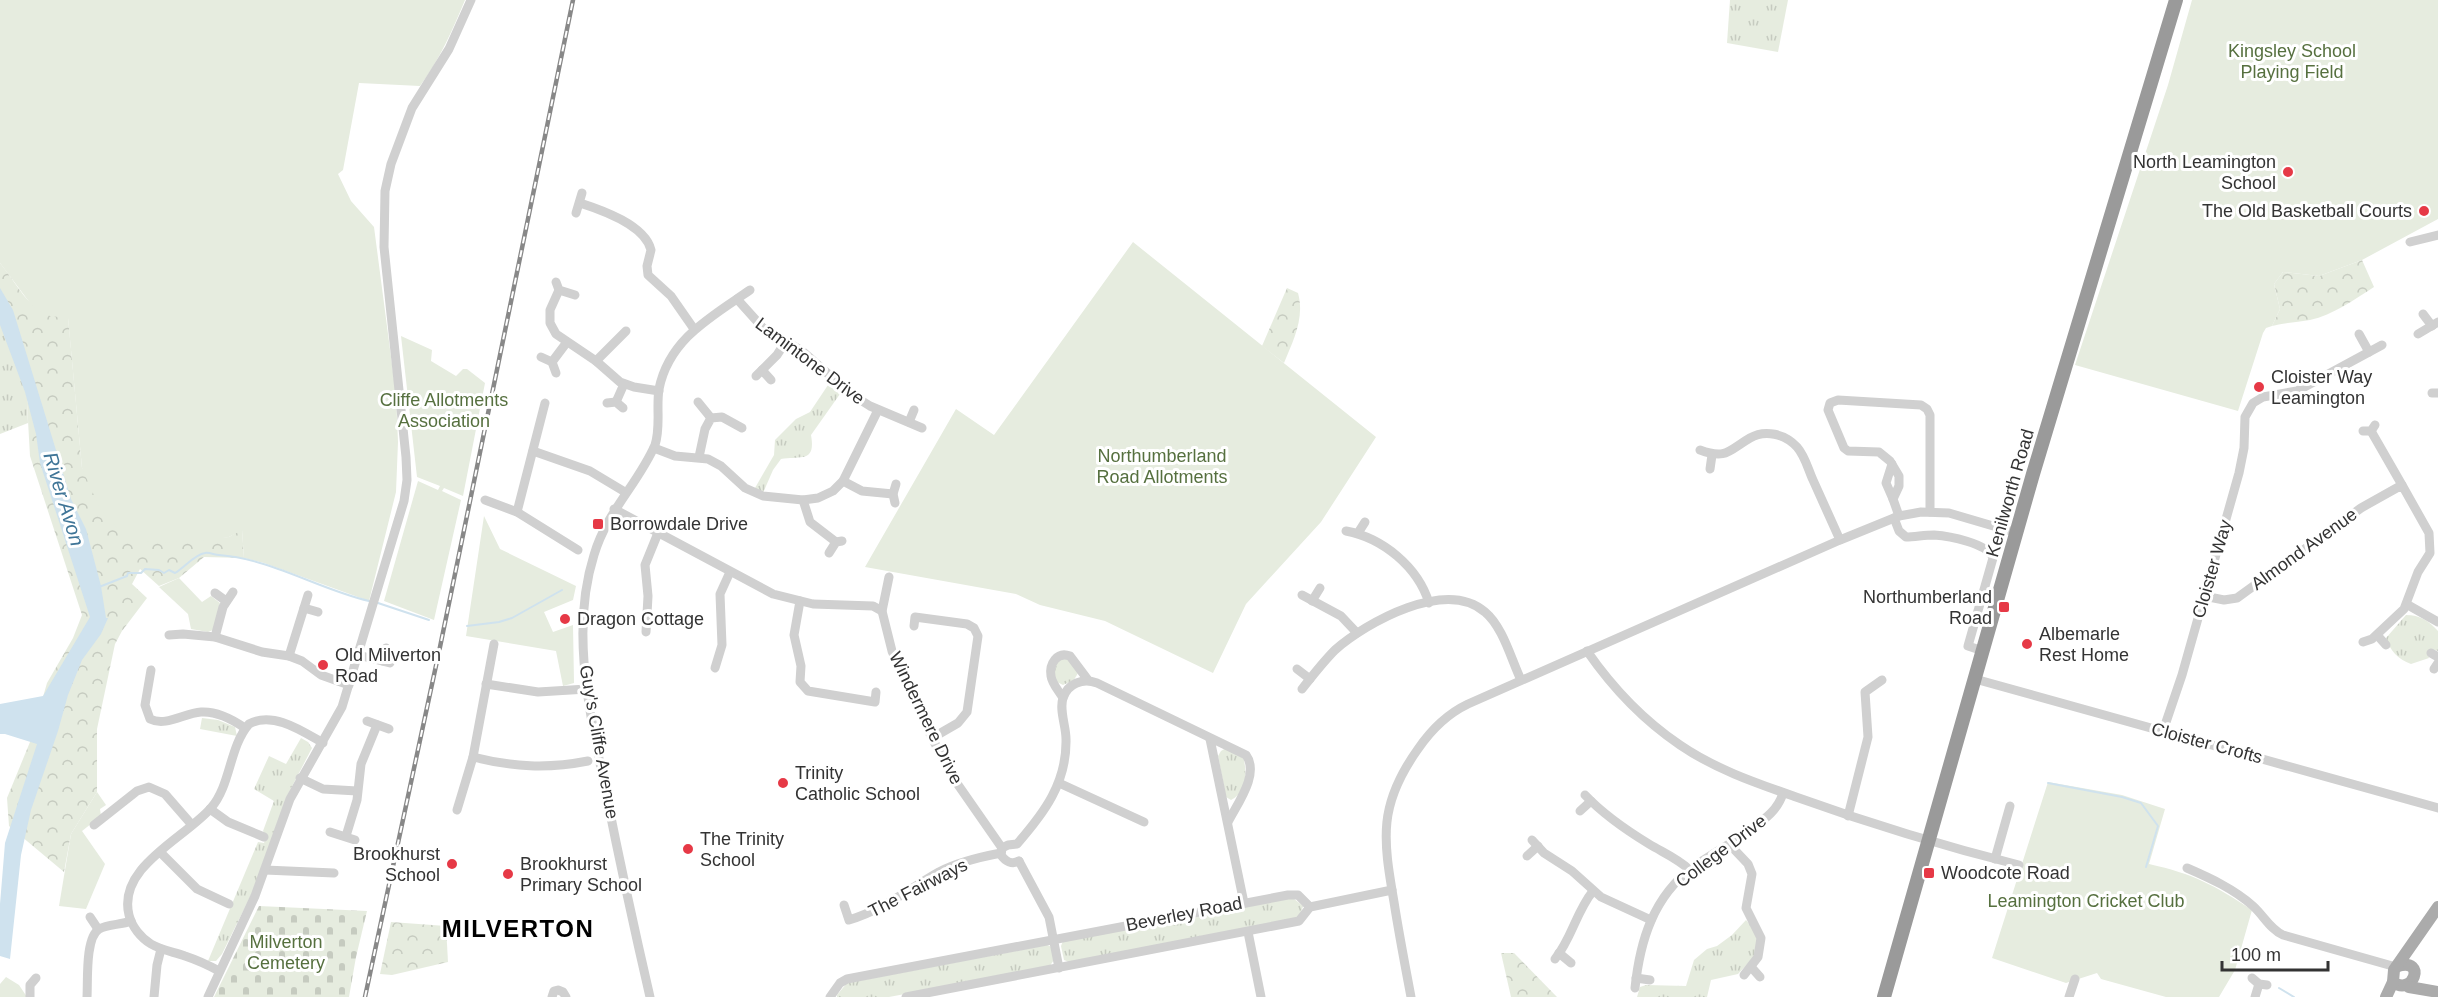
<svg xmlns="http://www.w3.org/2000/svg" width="2438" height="997" viewBox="0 0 2438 997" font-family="Helvetica,sans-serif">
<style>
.grass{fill:url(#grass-tufts)}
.forest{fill:url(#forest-crowns)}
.cemetery{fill:url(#cemetery-stones)}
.green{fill:#e6ecdf}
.water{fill:#cfe2ee}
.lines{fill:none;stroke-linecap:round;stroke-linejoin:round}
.stream{stroke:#cfe2ee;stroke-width:2}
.minor{stroke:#d0d0d0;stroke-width:9}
.major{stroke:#ababab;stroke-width:12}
.highway{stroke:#9a9a9a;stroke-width:14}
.rail-casing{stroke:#888;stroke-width:4.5}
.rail{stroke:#fff;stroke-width:2;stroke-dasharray:7;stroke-linecap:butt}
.poi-dot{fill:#e63946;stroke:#fff;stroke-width:2}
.labels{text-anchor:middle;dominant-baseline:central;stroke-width:6;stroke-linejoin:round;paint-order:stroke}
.park-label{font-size:18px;fill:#56703f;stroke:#fff}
.poi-label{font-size:18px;fill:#333;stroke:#fff;text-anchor:start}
.street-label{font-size:18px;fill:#333;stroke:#fff}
.water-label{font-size:20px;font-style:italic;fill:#3f7597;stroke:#fff}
.district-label{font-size:24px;font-weight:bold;letter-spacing:1.5px;fill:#000;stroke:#fff}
</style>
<defs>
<pattern id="grass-tufts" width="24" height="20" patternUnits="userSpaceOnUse" patternTransform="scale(1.5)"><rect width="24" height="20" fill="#e6ecdf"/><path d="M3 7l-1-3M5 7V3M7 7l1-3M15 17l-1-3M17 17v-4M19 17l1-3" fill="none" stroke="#c6cbc0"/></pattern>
<pattern id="forest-crowns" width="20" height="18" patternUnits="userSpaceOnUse" patternTransform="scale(1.5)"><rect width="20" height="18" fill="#e6ecdf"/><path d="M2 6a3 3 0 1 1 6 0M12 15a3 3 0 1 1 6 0" fill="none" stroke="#c6cbc0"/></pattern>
<pattern id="cemetery-stones" width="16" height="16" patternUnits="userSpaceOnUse" patternTransform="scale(1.5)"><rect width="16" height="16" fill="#e6ecdf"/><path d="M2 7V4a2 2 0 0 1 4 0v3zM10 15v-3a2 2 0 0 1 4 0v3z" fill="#c6cbc0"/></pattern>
</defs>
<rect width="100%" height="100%" fill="#fff"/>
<g class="grass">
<path d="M1730,0H1788L1778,52L1727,43Z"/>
<path d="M0,299L31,391L27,403L28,423L0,434Z"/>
<path d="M828,385L840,394L811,435C816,463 801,456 781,459L773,470L763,493L755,488L774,455L775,440L796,419L810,412Z"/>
<path d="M2406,615C2420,615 2429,621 2438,631V651L2432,649L2428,655L2429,658L2411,664C2398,659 2390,651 2386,638Z"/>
<path d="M1067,657L1078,673L1074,680L1063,685L1055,681L1054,674L1057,661Z"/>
<path d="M202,718L218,720L235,727L237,736L200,729Z"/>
<path d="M301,738L308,742L312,748L287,796L252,893L222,954L216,961H208L258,842L264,843L266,836L263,831L274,801L254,789L269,756L286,764Z"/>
<path d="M1226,748L1243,756C1247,771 1248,792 1231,800L1226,797L1218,756L1221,751Z"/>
<path d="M1293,898L1303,906L1299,919L1069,962L1064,960L1061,946L1063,941Z"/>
<path d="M1746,920L1756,931L1758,944L1753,958L1738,974L1711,980L1707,997H1637L1640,987L1646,985L1686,986L1694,960L1707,949L1717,946L1732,935Z"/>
<path d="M1047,945L1052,947L1054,960L1049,967L889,997H837V995L847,983Z"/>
</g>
<g class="forest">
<path d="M2362,260L2374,287C2355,299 2333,315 2310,320C2297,322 2285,323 2272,326L2280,309L2274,284L2283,272L2319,276Z"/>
<path d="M0,263C23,291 28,315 68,317L82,468L177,541L229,537L242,529L244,558L204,557L179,578L159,586L140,569L132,584L147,598L122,631L115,644L97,729V792L71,834L64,872L9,826L7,798L30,742L47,683L73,638L82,615L30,456L27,403L31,391L0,299Z"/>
<path d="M1287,288L1298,293C1305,318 1293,341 1284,363L1262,346Z"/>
<path d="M391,922L446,926L448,962L392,975L380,974Z"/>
<path d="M1501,953H1514L1557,997H1511Z"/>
</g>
<path class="cemetery" d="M259,906L367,911L356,957L349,997H214Z"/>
<g class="green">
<path d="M0,0H465C452,31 440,59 420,86L359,83L343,170L338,174L351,201L374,227L396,395L398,442L396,492L369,601L264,563L244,558L242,530L229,537L211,540L158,543L138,540L120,531L100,509L82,468L68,318L50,316L33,307L0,263Z"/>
<path d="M2192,0H2438V219L2362,260L2319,276L2283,272L2274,284L2280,309L2272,326L2266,328L2263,333L2238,411L2075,365L2168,85Z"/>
<path d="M1133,242L1376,437L1321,522L1246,604L1213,673L1105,621L1040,605L1016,594L865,567L956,409L994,435Z"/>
<path d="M401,336L432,350L431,361L456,376L463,369H467L485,383L463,496L444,488L442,491L461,500L434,620L384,601L418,481L438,490L440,486L417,477Z"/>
<path d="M484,516L500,549L576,586L573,600L544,612L553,632L573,625L574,683L563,686L556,651L466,636Z"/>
<path d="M179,578L202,602L211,596L220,603L213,630L208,632L191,629L188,614L159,587Z"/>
<path d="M2048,782L2122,795L2165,809L2149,864C2194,874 2214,885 2252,910L2235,970L2219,997H2166L2101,979L2097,973L2066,983L1992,958Z"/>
<path d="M97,792L106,805L100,809L101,816L82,831L105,864L86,909L59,906L71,834Z"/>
<path d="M6,977L19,985L27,997H0V984Z"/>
</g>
<path class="water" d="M0,288L13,310L71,499L86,529L101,586L106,618H108L101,634L82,660L68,695L58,731L31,810L21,855L10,959L0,956V904L5,843L37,744L5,734H0V704L43,696L90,617L40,463L36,434L25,392L0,325Z"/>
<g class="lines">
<g class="stream">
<path d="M99,587L127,576L128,573H141L145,569L159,570L164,573L169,570L175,573C184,568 195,554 205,553C209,552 215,555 219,555C272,559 318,589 369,601"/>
<path d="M375,602L429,620"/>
<path d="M467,626L499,622L512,618L562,590"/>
<path d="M2048,783L2122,797L2141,803L2158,826L2146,867"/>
<path d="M2279,988L2294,997"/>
</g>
<g class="minor">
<path d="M580,203C602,210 645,225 651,250L647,266L648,275L671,296L694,329"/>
<path d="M576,213L582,193"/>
<path d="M2410,242L2438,235"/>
<path d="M556,282L559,290L575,295"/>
<path d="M559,290L550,310V323L556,334L596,361L620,382L634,387L659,391"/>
<path d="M737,299L763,328L802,351L851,394L870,406L922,428"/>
<path d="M2423,314L2432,326"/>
<path d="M2359,334L2369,352"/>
<path d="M2418,334L2438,322"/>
<path d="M541,357L552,362L556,373"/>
<path d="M596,361L626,331"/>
<path d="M552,362L567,342"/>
<path d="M762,370L771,380"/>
<path d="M756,376L777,355L786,341"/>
<path d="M2432,393H2438"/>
<path d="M616,402L624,384"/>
<path d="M698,402L711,418"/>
<path d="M607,403L616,402L623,408"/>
<path d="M909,422L914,410"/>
<path d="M2363,431H2371L2375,425"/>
<path d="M2371,431L2402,485"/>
<path d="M654,448L675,456L708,459L721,466L745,488L763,496L803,500L818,498L833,491L843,481L878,410"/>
<path d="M1700,450C1727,460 1729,450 1750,438C1765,429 1785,434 1797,447C1805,456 1808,469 1813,480C1822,500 1831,520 1840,540"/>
<path d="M533,451L590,471L625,492"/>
<path d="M699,457L705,429L711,418L722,417L742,428"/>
<path d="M1892,464L1886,483L1893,499"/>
<path d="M1710,469L1712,455"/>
<path d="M843,481L862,491L893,494"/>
<path d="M485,500L517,512L578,550"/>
<path d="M803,500L810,522L836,542"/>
<path d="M895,503L893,494L896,484"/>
<path d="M614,509L773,594L813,604L873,606L882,611"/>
<path d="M517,512L545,403"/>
<path d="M1899,516L1893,499L1899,486V476L1890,461L1879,452L1848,451L1844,448L1828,410L1830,403L1838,400L1921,405L1927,409L1930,415V512"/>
<path d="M1894,518L1899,531L1906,537C1915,537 1924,535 1934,535C1948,536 1988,543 1993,558L1968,646L1983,651"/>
<path d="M1346,531C1383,538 1418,567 1429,603"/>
<path d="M1358,533L1365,522"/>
<path d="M829,553L836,542L842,541"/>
<path d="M889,577L882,611L892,651L932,738L954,779L1002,848"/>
<path d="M215,593L226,601"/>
<path d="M1302,595L1341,616L1357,633"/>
<path d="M2204,596L2224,600L2237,598L2361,508L2402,485L2429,533L2430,553L2418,572L2404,609L2372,639L2363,642"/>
<path d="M800,601L794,635L801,666L800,682L808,691L875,702L876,692"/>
<path d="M1312,601L1320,588"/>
<path d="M2408,605L2438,622"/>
<path d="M304,608L318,612"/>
<path d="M914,626L915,617L967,624L974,628L978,636L967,712L958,723L932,738"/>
<path d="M646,632L648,596L645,565L658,533"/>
<path d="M169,635L183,634L215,637L262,652L289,656L302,661L321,675L349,685"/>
<path d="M2377,635L2386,645"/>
<path d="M215,637L223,607L233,592"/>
<path d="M1587,651C1612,687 1643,720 1680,745C1715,769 1756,783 1796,797C1871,824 1943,846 2019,865"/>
<path d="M2431,653L2438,657"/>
<path d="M358,655L390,663"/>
<path d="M289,656L308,595"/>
<path d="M383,661L386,648"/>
<path d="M715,668L722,645L720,594L730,572"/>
<path d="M1297,669L1310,679"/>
<path d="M2434,669L2438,663"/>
<path d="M151,670L145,705L150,719C166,727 184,713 201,712C217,711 232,719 245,728"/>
<path d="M1975,679L2438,808"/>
<path d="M486,684L538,692L587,689"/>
<path d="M1302,689C1313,675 1323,662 1335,650C1367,622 1446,578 1485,612C1503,627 1511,659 1521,680"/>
<path d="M1063,698C1059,691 1052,684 1051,676C1049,664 1057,651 1070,656L1088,680"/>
<path d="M367,721L389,729"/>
<path d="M2163,731L2182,675L2239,473L2244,448L2245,417L2253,403L2263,397L2297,391L2382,345"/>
<path d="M1210,739L1244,903"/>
<path d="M473,757C513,767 547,769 588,761"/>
<path d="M300,778L323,789L357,791"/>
<path d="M1059,783L1144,822"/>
<path d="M1585,795C1604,815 1626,830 1649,844C1664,853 1677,858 1690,870"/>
<path d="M210,809L228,822L264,837"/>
<path d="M457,810L473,757L494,644"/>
<path d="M1580,811L1591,801"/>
<path d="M1848,816L1868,737L1865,692L1882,680"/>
<path d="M94,825L137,791L149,787L165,794L192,825"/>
<path d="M330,832L355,840"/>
<path d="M346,836L357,800L361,764L377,725"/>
<path d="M1532,840L1544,853L1572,871L1601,897L1651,920"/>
<path d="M1730,845L1748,864L1752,874L1746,908L1761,938L1758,957L1744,975"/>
<path d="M1002,848L1008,845L1017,844C1044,813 1067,783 1066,739C1066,726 1059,710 1063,698C1068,683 1083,678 1097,683L1246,755C1260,774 1237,804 1228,822"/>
<path d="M1002,848L1001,855C1005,861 1012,865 1019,861"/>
<path d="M160,852L197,889L229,904"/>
<path d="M1527,856L1538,846"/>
<path d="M1995,859L2010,806"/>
<path d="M1019,861L1049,917L1059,968"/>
<path d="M2187,868C2210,878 2234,889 2253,906C2264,916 2270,929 2283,935L2396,967"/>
<path d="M265,870L334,873"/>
<path d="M844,905L849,920C883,910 909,889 939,872C958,862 980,857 1001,853"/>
<path d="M90,917L98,929"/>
<path d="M1248,932L1261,997"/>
<path d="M1559,953L1571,963"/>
<path d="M1555,959C1572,938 1576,912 1593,891"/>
<path d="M1752,968L1760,977"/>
<path d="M219,971C208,965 197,960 185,956C174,952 161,950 151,944C141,938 132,927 129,915C117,867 185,838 211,808C231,785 229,747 249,724C273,711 302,731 323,743"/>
<path d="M1636,978L1650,980"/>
<path d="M2252,978L2259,984L2267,985"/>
<path d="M1635,988C1640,941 1653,897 1693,867C1712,854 1732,843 1751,829C1765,819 1778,810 1783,793"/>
<path d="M30,997V985L36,978"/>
<path d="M87,997C88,981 85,938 99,929C108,924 121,925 131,921"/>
<path d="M154,997L157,965L161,949"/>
<path d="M208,997L255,896L290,799L342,707L404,501L407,480L406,457L384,247L385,191L391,164L412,108L449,49L471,0"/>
<path d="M552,997L554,991L558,990L563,992L566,997"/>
<path d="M650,997C634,928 619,858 605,788C590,713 570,631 594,555C607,511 638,484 655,445C661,426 656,408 659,389C669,339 711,317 750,290"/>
<path d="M830,997L840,983L847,979L1288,895H1298L1310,907"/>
<path d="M906,997L1299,921L1310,907L1392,890"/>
<path d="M1411,997C1405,965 1399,934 1394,902C1383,838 1378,805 1418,749C1431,730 1447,714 1468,704L1840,540L1899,516L1921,512L1949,513L2017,533"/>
<path d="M2069,997L2075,979"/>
<path d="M2255,997L2259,984"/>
</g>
<g class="major">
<path d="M2393,982C2413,997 2427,958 2398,966"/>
<path d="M2409,987L2438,992"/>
<path d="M2386,997L2393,982L2394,970L2438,907"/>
</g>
<path class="highway" d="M1884,997L2033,474L2176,0"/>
<defs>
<path id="rail" d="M365,997L440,647L573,0"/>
</defs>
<use href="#rail" class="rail-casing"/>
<use href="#rail" class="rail"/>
</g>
<g class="poi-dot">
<circle cx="2288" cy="172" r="6"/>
<circle cx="2424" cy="211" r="6"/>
<circle cx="2259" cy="387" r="6"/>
<rect x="592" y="518" width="12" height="12" rx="3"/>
<rect x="1998" y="601" width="12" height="12" rx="3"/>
<circle cx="565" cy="619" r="6"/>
<circle cx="2027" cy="644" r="6"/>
<circle cx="323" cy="665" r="6"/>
<circle cx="783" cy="783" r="6"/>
<circle cx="688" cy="849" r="6"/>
<circle cx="452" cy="864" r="6"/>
<rect x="1923" y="867" width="12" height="12" rx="3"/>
<circle cx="508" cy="874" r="6"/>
</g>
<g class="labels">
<g class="park-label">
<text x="2292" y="51">Kingsley School<tspan x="2292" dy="21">Playing Field</tspan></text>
<text x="444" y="400">Cliffe Allotments<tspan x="444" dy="21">Association</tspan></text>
<text x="1162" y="456">Northumberland<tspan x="1162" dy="21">Road Allotments</tspan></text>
<text x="2086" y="901">Leamington Cricket Club</text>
<text x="286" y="942">Milverton<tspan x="286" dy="21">Cemetery</tspan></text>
</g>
<g class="poi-label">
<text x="2276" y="162" text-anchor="end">North Leamington<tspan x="2276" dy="21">School</tspan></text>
<text x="2412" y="211" text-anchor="end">The Old Basketball Courts</text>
<text x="2271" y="377">Cloister Way<tspan x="2271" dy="21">Leamington</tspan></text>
<text x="610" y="524">Borrowdale Drive</text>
<text x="1992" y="597" text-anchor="end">Northumberland<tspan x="1992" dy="21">Road</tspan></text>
<text x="577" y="619">Dragon Cottage</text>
<text x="2039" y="634">Albemarle<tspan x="2039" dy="21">Rest Home</tspan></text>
<text x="335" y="655">Old Milverton<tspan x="335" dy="21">Road</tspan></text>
<text x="795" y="773">Trinity<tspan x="795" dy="21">Catholic School</tspan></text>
<text x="700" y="839">The Trinity<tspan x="700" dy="21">School</tspan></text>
<text x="440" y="854" text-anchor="end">Brookhurst<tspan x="440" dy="21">School</tspan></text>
<text x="520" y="864">Brookhurst<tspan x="520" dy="21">Primary School</tspan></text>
<text x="1941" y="873">Woodcote Road</text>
</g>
<g class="street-label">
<text transform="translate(810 361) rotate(37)">Lamintone Drive</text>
<text transform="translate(2010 493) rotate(-74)">Kenilworth Road</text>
<text transform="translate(2304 549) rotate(-36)">Almond Avenue</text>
<text transform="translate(2212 569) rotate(-74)">Cloister Way</text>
<text transform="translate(926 718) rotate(64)">Windermere Drive</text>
<text transform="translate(599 742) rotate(80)">Guy's Cliffe Avenue</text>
<text transform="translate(2207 743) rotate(15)">Cloister Crofts</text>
<text transform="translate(1721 851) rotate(-37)">College Drive</text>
<text transform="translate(918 888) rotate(-27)">The Fairways</text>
<text transform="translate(1184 914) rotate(-11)">Beverley Road</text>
</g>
<g class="water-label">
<text transform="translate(64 499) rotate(73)">River Avon</text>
</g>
<g class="district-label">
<text x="518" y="928">MILVERTON</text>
</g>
</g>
<path d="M2222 961v9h106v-9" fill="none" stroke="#333333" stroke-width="3"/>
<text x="2231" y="961" font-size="18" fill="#333333" stroke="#ffffff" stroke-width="4.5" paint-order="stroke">100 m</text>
</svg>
